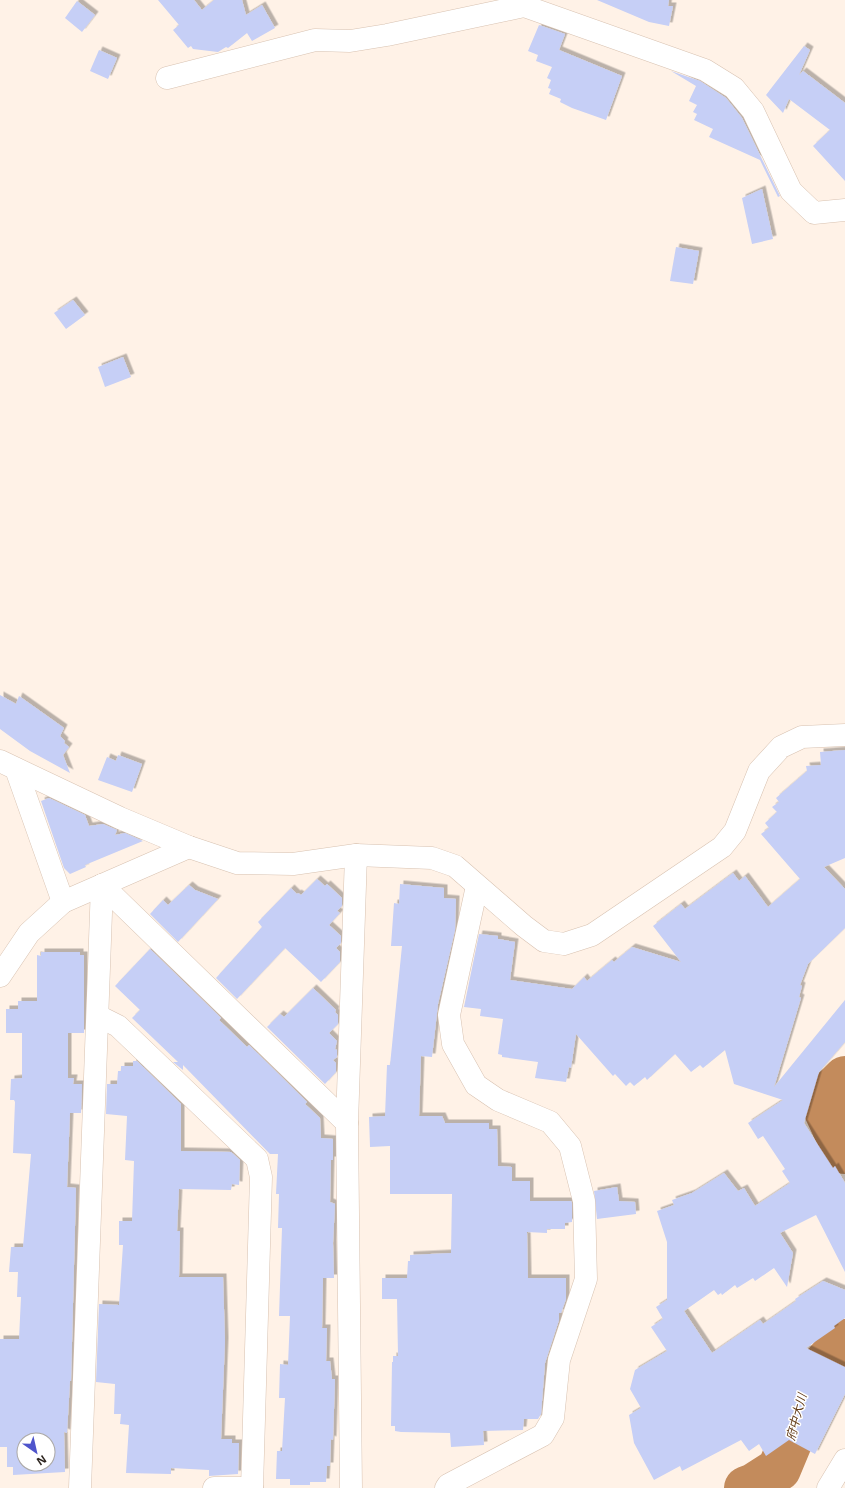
<svg xmlns="http://www.w3.org/2000/svg" width="845" height="1488" viewBox="0 0 845 1488" font-family="'Open Sans','Noto Sans JP',sans-serif">
<style>
.lines{fill:none;stroke-linecap:round;stroke-linejoin:round}
.river{stroke:#c38b5c;stroke-width:44}
.building{fill:#c6cff6;fill-rule:evenodd;filter:url(#shadow)}
.minor-casing{stroke:#d8c2b1;stroke-width:23}
.primary-casing{stroke:#d8c2b1;stroke-width:23}
.minor{stroke:#fff;stroke-width:22}
.primary{stroke:#fff;stroke-width:22}
.labels{text-anchor:middle;dominant-baseline:central;stroke-width:3;stroke-linejoin:round;paint-order:stroke}
.water-label{font-size:12px;font-style:italic;fill:#633c18;stroke:#fff}
</style>
<defs>
<filter id="shadow"><feDropShadow dx="3.5" dy="-3.5" stdDeviation="0" flood-color="#0004"/></filter>
</defs>
<rect width="100%" height="100%" fill="#fff2e7"/>
<g class="lines">
<g class="river">
<path d="M845,1078L835,1088L825,1109L845,1152"/>
<path d="M746,1488L754,1485L779,1469L794,1433L804,1387L845,1341"/>
</g>
</g>
<g class="building">
<path d="M158,0H194L202,10L214,0H242L246,15L262,5L275,28L252,41L247,33L228,48L226,47L218,52L193,49L191,46L188,48L173,30L179,25Z"/>
<path d="M597,0H669L668,6H673L669,26L649,22Z"/>
<path d="M77,1L95,15L82,32L65,18Z"/>
<path d="M539,25L565,34L559,50L622,76L606,120L572,108L560,102L561,99L549,94L551,89L548,88L551,80L547,78L552,67L536,61L538,55L528,51Z"/>
<path d="M804,46L810,50L799,75L803,71L845,103V181L813,146L830,130L789,99L783,113L766,95Z"/>
<path d="M99,50L117,58L108,79L90,71Z"/>
<path d="M671,71L700,81L726,98L742,118L780,196L778,197L760,160L709,137L713,129L694,120L697,114L693,112L697,105L689,101L696,86Z"/>
<path d="M762,189L773,239L752,244L742,198Z"/>
<path d="M676,247L699,251L693,284L670,281Z"/>
<path d="M73,300L85,315L66,329L54,313Z"/>
<path d="M123,357L131,377L105,387L98,367Z"/>
<path d="M0,695L16,704L19,696L64,728L60,736L65,741L64,743L69,747L63,755L70,773L30,751L0,729Z"/>
<path d="M845,750V858L824,867L845,889V928L808,964L800,985L802,986L799,997L801,998L774,1087L845,1000V1042L819,1072L804,1123L820,1148L833,1168L835,1166L845,1183V1272L816,1215L780,1233L793,1253L787,1287L774,1268L755,1281L753,1278L737,1288L735,1285L722,1295L721,1293L718,1295L714,1290L684,1311L712,1353L760,1320L763,1324L796,1301L795,1299L823,1281L845,1290V1318L834,1326L835,1328L806,1348L845,1367V1394L815,1454L789,1440L766,1456L759,1444L749,1451L741,1440L682,1471L680,1466L654,1480L634,1443L629,1415L641,1408L630,1389L635,1370L667,1351L651,1327L663,1319L656,1307L667,1300V1242L657,1211L674,1205L672,1200L692,1193L724,1173L738,1191L744,1188L755,1206L790,1183L782,1171L785,1169L763,1136L758,1139L748,1123L783,1100L734,1084L725,1050L703,1068L700,1065L691,1072L675,1054L647,1080L645,1077L634,1086L630,1082L626,1086L615,1074L613,1076L576,1034L571,1068L569,1067L566,1082L535,1078L538,1062L502,1057V1055L498,1054L503,1019L480,1016L481,1009L464,1007L479,934L498,936V939L515,942L510,980L572,989L584,977L587,981L612,960L614,962L632,947L681,962L653,926L681,904L685,909L733,873L739,881L745,876L768,907L800,879L761,834L769,828L765,823L777,812L772,807L779,802L776,798L807,771L806,766L821,765L820,752Z"/>
<path d="M118,755L142,764L132,792L98,780L107,757L116,761Z"/>
<path d="M49,798L85,815L89,826L103,824L117,830L115,835L125,833L143,841L85,865L86,867L70,874L64,868L41,801Z"/>
<path d="M317,879L325,886L327,884L342,898V906L337,911L340,913L329,925L341,936V943L336,948L340,952V962L321,982L285,948L237,999L216,978L262,927L258,922L291,888L297,894L298,893L301,895Z"/>
<path d="M400,884L444,888V898L456,899L455,930L438,1004L432,1057L421,1056L419,1116H442L445,1123H489V1129H497L498,1166L512,1167V1181H530V1201H571L572,1203V1222L565,1223V1229H547V1233L527,1232L528,1278H566V1299L561,1313H559V1320L545,1363L541,1414L538,1419H524L523,1430L483,1431L484,1445L451,1447L450,1433L401,1432L395,1431V1426H391L392,1362H393V1356H398L397,1299H382V1278H407L408,1261H410V1255L451,1253L452,1194H390V1146L370,1147L369,1117L385,1116L387,1065H390L402,946H391L394,903L399,904Z"/>
<path d="M189,885L195,890L218,899L178,942L150,914L163,900L168,905Z"/>
<path d="M150,949L221,1018L219,1020L247,1047L249,1045L307,1102L305,1104L320,1118L321,1138L333,1139V1160H331L330,1202L335,1204L333,1243L334,1278H323L322,1328H327L326,1361H330L332,1379H335L333,1440L331,1439L330,1466H327L326,1482H310V1485H290V1479H276L277,1451H282L285,1398H279L280,1364L288,1365L290,1316H279L282,1228H278L279,1194H276L278,1154H270L183,1065V1070L173,1062H178L132,1018L140,1010L115,986Z"/>
<path d="M41,952H80V955H84V1033H68V1078H74L73,1084H82L81,1113H70L67,1187L76,1188L71,1381H70L67,1433L64,1432L65,1472L13,1475V1467H7V1447H0V1339H19L21,1297H17L18,1272H9L11,1247H23L31,1154L13,1153L15,1102L14,1100H10L11,1079L22,1078V1033H6V1009H18V1001H37V955L41,956ZM24,1440H48V1464H24Z"/>
<path d="M313,988L336,1010L335,1012L338,1015V1024L329,1033L337,1041L335,1049L337,1050V1057L333,1060L336,1063V1072L325,1084L267,1027L280,1014L284,1017Z"/>
<path d="M133,1061H137L181,1104V1151L231,1152L240,1160L239,1185L232,1184L231,1190L179,1189L177,1231H180L179,1277H223L225,1341L221,1439H232V1443H239L238,1474L209,1476V1470L171,1468V1474L126,1473L129,1425L120,1424L121,1414H114L115,1384L96,1382L99,1304L119,1305L123,1245H119V1221H132L134,1161L125,1160L127,1116L106,1114L107,1084H117L118,1071H121V1066H133Z"/>
<path d="M617,1187L619,1201L635,1202L636,1214L597,1219L594,1191Z"/>
</g>
<g class="lines">
<defs>
<g id="minor">
<path d="M167,78L315,40L350,41L387,35L524,6L705,70L734,88L753,111L791,191L814,213L845,210"/>
<path d="M0,761L120,818L189,847L237,863L293,864L356,855L432,858L455,866L524,926L544,941L564,944L592,935L722,847L735,831L759,771L781,747L802,737L845,735"/>
<path d="M16,769L63,902"/>
<path d="M102,885L347,1123"/>
<path d="M0,976L29,933L63,902L189,847"/>
<path d="M98,1016L118,1026L257,1159L261,1177L252,1488"/>
<path d="M80,1488L102,885"/>
<path d="M214,1488H252"/>
<path d="M351,1488L347,1123L356,855"/>
<path d="M446,1488L448,1485L543,1435L553,1418L559,1360L586,1279L584,1201L570,1146L550,1122L498,1100L476,1085L453,1044L449,1015L477,886"/>
</g>
<path id="primary" d="M828,1488L845,1460"/>
</defs>
<use href="#minor" class="minor-casing"/>
<use href="#primary" class="primary-casing"/>
<use href="#minor" class="minor"/>
<use href="#primary" class="primary"/>
</g>
<g class="labels">
<g class="water-label">
<text transform="translate(796 1417) rotate(-75)">府中大川</text>
</g>
</g>
<g transform="translate(36 1452) rotate(146)"><circle r="19" fill="#ffffff" stroke="#aca9a6"/>
<path d="M0-3L7 15L0 10L-7 15Z" fill="#4e54cb"/>
<text y="-6" font-size="11" font-weight="bold" text-anchor="middle" fill="#2f2721">N</text>
</g>
</svg>
